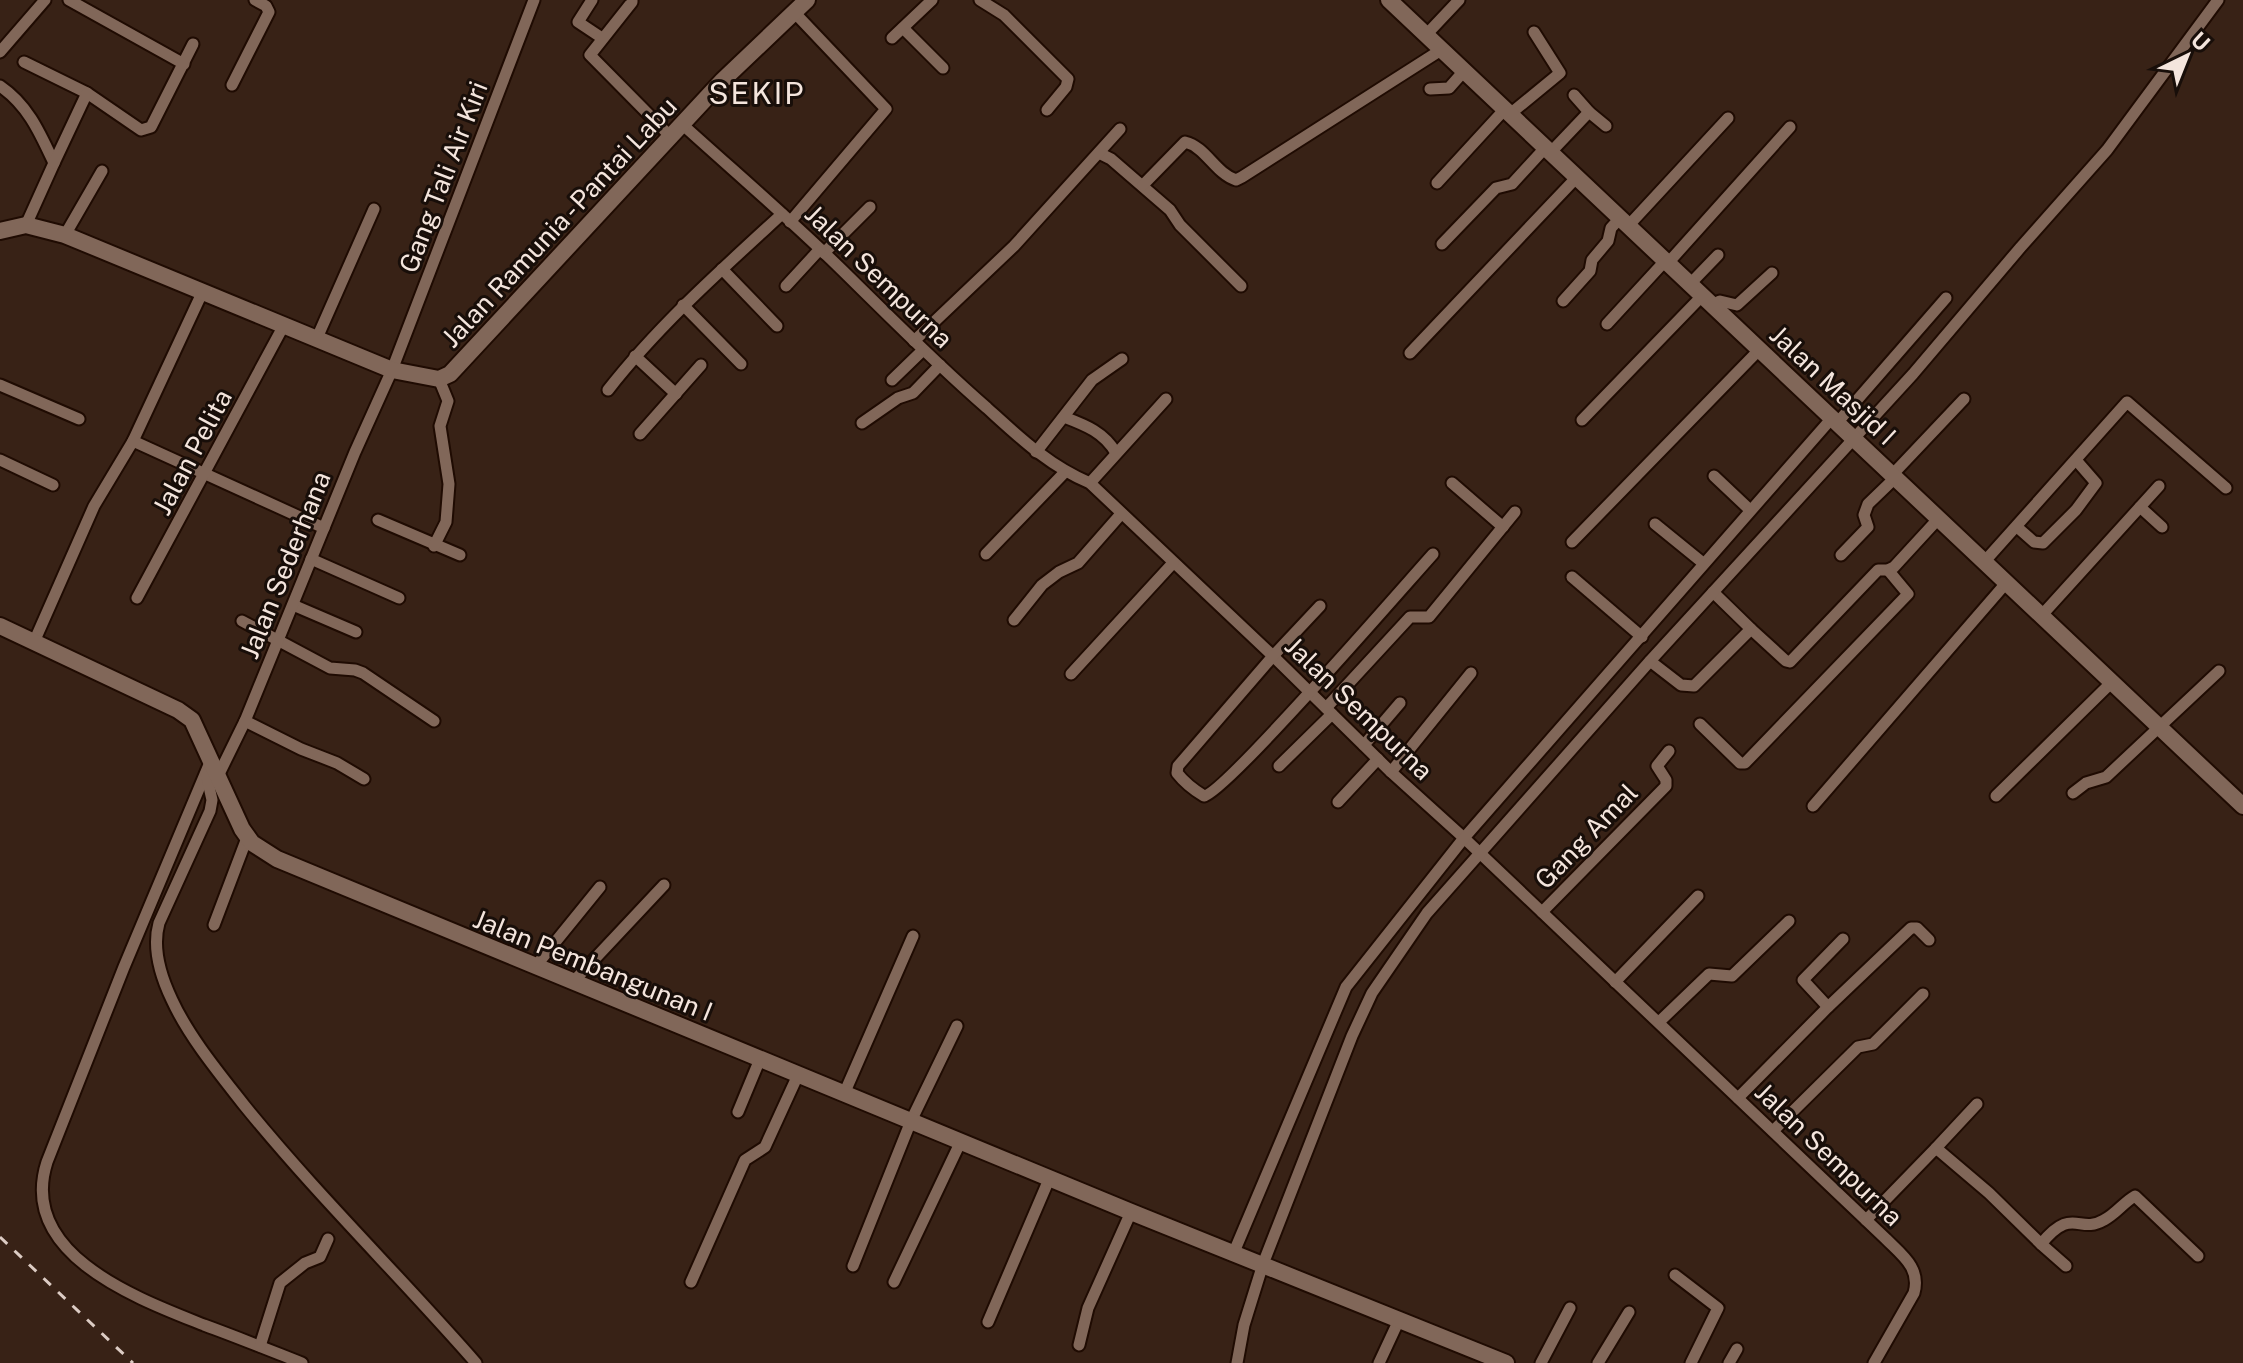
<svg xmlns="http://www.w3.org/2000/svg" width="2243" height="1363" viewBox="0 0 2243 1363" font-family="'Public Sans',sans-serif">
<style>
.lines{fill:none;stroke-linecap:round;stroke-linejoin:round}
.street-casing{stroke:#1f0b02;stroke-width:15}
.secondary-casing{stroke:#1f0b02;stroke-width:20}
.street{stroke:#816759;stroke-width:11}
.secondary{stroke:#816759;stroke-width:16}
.rail{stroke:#dcccc4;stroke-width:3;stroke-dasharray:10 10;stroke-linecap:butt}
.labels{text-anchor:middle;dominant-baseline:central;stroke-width:6;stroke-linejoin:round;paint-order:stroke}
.street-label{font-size:26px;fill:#f4e5dd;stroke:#180e09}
.quarter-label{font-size:30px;letter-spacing:2px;fill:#f4e5dd;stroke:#180e09}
</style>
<rect width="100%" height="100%" fill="#382216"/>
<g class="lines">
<defs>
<g id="street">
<path d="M69,0L184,64"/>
<path d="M592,0L578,22L602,38"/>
<path d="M632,0V2L590,55L671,137"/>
<path d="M980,0L1004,15L1068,79L1066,87L1047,110"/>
<path d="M903,28L943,68"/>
<path d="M1426,35L1459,0"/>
<path d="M892,38L932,0"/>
<path d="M0,52L45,0"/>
<path d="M24,62L87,93"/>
<path d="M232,85L269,12L266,6L255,0"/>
<path d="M0,86C28,105 40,133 54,163L26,225"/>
<path d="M1430,89L1449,88L1464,71"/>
<path d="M1574,95L1589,112"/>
<path d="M1510,114L1560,73L1534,32"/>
<path d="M683,125C736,173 790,219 841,269C889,316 936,364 987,408C1019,437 1049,466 1090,483L1273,656L1391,772L1464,838L1886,1239C1902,1255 1921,1268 1914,1293L1874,1363"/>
<path d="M1099,153L1111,159L1170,210L1180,225L1241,286"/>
<path d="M1550,153L1589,112L1606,126"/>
<path d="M54,163L87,93L141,130L151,127L193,44"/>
<path d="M1437,183L1505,109"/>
<path d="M1143,185L1185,142C1206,147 1215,173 1236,180L1242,177L1441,50"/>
<path d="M790,222L886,109L794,12"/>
<path d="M1629,225L1728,118"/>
<path d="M65,235L102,171"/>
<path d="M1442,244L1496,188L1512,184L1545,148"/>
<path d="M824,253L870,207"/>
<path d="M1668,263L1790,127"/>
<path d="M722,269L777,326"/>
<path d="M1690,284L1718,255"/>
<path d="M786,286L820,249"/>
<path d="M1563,301L1590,271L1592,260L1608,241L1611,228L1621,217"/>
<path d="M683,305L741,364"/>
<path d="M1712,305L1720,301L1737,305L1772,273"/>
<path d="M1607,324L1665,261"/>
<path d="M317,338L374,209"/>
<path d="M914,341L1014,246L1120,129"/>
<path d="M1410,353L1577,177"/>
<path d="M635,356L676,394"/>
<path d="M892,380L923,350"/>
<path d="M0,385L79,419"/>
<path d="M608,390C659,325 721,270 782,214"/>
<path d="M1064,417C1085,425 1104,432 1116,453"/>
<path d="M1582,420L1702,296"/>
<path d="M862,423L898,398L913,393L940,365"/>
<path d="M1837,423L1946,298"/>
<path d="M640,434L701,365"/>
<path d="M133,441L324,528"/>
<path d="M1036,452L1092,380L1122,359"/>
<path d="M0,460L53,485"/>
<path d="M1893,474L1964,399"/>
<path d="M1714,476L1750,510"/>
<path d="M1090,483L1166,399"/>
<path d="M1452,483L1503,527"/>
<path d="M2140,507L2162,527"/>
<path d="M378,520L460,555"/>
<path d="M1655,524L1703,563"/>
<path d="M2017,527L2034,542L2043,543L2076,510L2096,483L2076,460"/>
<path d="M1572,542L1759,350"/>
<path d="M434,546L446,522L449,484L440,426L448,401L439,379"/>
<path d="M986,554L1065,472"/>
<path d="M1841,555L1868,527L1864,515L1868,504L1896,477"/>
<path d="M311,559L399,598"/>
<path d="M1985,561L2127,402L2226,488"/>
<path d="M1572,577L1642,637"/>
<path d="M1713,592L1751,629"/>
<path d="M137,598L284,325"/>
<path d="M293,605L356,632"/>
<path d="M1320,606L1273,656L1178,766L1177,773C1184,782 1194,790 1204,796C1225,793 1405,585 1433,554"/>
<path d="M2042,615L2159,486"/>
<path d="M1014,620L1042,585L1059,572L1078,563L1121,514"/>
<path d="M242,621L330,668L355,670L363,673L434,721"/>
<path d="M34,642L94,506L133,441L202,293"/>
<path d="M1650,661L1681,685L1694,686L1751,629L1786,661L1790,662L1878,570H1888L1894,567L1939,518"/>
<path d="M1071,674L1173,563"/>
<path d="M1326,708L1410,617H1429L1515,512"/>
<path d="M245,721L301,749L337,763L364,779"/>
<path d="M1700,724L1740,763H1745L1908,594L1888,570"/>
<path d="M1364,745L1400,703"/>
<path d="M211,760L124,967L47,1162C17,1255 139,1299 204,1325C237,1337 269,1350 302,1363"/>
<path d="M1279,766L1332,714"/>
<path d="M1391,772L1471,673"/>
<path d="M206,773L212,800L210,811L159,923C152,948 161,977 172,1000C189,1037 219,1073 244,1105C317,1195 400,1276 476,1363"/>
<path d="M218,776L245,721L355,452L392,370L534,0"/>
<path d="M2073,793L2086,783L2106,777L2219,671"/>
<path d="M1996,796L2113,681"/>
<path d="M1338,802L1378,759"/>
<path d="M1813,806L2007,582"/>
<path d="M1542,912L1666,786V780L1657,766L1669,751"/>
<path d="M214,925L247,838"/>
<path d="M535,967L600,887"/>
<path d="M573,982L664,885"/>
<path d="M1615,982L1698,896"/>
<path d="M1828,1007L1803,980L1843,939"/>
<path d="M1659,1022L1709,974L1732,976L1789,921"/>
<path d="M844,1094L913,936"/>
<path d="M1738,1098L1828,1007L1911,928H1917L1929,940"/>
<path d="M738,1112L760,1059"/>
<path d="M1773,1131L1858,1047L1873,1044L1923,994"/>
<path d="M1936,1148L1977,1104"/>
<path d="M1866,1220L1936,1148L1989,1193L2041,1244C2073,1205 2078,1235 2104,1220C2116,1214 2124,1202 2135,1196L2198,1256"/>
<path d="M2041,1244L2066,1266"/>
<path d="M1234,1252L1346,987L1464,838L1832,418"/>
<path d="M853,1266L911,1121L957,1026"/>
<path d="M1675,1275L1718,1308L1691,1363"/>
<path d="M691,1282L745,1160L765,1147L798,1075"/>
<path d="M894,1282L961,1141"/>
<path d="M988,1322L1050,1177"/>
<path d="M1079,1345L1088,1308L1131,1212"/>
<path d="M260,1346L280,1283L305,1263L320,1257L328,1239"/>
<path d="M1237,1363L1244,1325L1263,1264L1352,1036L1372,993L1427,913L1650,661L1913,374L2020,248L2107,150L2218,0"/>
<path d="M1379,1363L1399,1320"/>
<path d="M1541,1363L1570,1308"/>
<path d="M1598,1363L1629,1312"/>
<path d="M1729,1363L1737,1349"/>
</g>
<g id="secondary">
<path d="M1389,0L2243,806"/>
<path d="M0,231L26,225L65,235L392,370L439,379L450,374L723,80L807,0"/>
<path d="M0,626L178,710L192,720L242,829L252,843L277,859L1131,1212L1506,1363"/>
</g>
</defs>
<use href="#street" class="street-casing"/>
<use href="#secondary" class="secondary-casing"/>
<use href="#street" class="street"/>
<use href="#secondary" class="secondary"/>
<path class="rail" d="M0,1237L133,1363"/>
</g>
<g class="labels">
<g class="street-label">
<text transform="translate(443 177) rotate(-69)">Gang Tali Air Kiri</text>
<text transform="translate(559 222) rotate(-47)">Jalan Ramunia - Pantai Labu</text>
<text transform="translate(879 276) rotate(44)">Jalan Sempurna</text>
<text transform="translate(1833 385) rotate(43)">Jalan Masjid I</text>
<text transform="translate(192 452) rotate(-62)">Jalan Pelita</text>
<text transform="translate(285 565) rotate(-68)">Jalan Sederhana</text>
<text transform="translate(1359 708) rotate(44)">Jalan Sempurna</text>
<text transform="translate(1586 836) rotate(-46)">Gang Amal</text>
<text transform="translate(593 965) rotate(22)">Jalan Pembangunan I</text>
<text transform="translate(1829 1154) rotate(44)">Jalan Sempurna</text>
</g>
<g class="quarter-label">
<text x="757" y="93">SEKIP</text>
</g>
</g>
<g transform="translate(2187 56) rotate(43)" stroke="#180e09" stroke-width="6" paint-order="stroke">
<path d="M0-6L14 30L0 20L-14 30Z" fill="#f4e5dd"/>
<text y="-12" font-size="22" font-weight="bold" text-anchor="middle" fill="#f4e5dd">U</text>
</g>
</svg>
